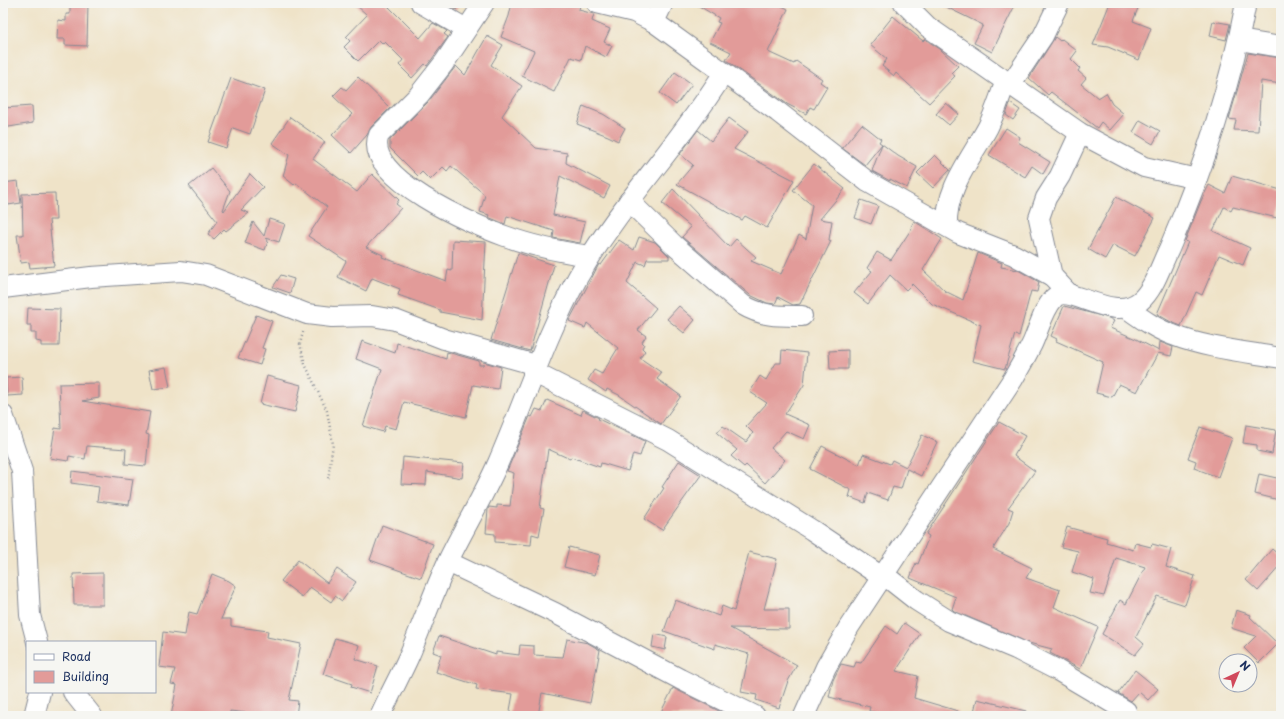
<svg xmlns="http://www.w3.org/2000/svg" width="1284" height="719" viewBox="0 0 1284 719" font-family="'Playpen Sans',sans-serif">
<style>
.building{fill:#e29b99}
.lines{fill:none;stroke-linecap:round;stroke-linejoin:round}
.minor-casing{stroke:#858993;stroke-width:22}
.path{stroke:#858993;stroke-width:2.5;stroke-dasharray:1 3;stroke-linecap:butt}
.minor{stroke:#fff;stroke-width:20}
</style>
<rect width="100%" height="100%" fill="#f6f6f2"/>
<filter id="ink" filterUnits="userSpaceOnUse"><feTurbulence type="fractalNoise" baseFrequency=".025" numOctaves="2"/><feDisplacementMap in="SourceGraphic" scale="8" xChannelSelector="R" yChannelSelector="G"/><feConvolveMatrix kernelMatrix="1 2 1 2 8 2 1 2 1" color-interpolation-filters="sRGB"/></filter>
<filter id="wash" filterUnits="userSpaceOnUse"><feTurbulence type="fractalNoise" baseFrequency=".012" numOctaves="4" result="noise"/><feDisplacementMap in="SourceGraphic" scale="16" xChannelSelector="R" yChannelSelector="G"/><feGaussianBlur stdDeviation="0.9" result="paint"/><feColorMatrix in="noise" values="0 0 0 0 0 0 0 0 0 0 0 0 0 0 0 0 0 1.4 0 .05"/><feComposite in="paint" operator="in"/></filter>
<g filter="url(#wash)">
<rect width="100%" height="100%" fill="#efe3c8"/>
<g id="blocks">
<g class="building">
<path d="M70,3H88L87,46L65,45V39H57L58,20L66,21V14H70Z"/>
<path d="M354,3H385L420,38L433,23L447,31L444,34L448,37L427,66L425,64L412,78L399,65L403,60L385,42L383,44L379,40L358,61L344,47L350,41L346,37L367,15Z"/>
<path d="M451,3H459L456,10L448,6Z"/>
<path d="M512,3H573L580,5L579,10L594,14L592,21L610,29L604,42L612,46L606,57L585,46L581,60L571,57L554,92L522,76L534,51L501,37L509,16Z"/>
<path d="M694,3H776L788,9L768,52L794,64L796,61L822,79L820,82L827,87L814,109L810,107L806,114L787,104L726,60L731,52L710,42L720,23L717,22L719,18Z"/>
<path d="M938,3H1016L992,52L974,43L983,25Z"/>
<path d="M1110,3H1140L1133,21L1151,28L1139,60L1108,47L1093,45Z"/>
<path d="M893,16L923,41L925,39L940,49L958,66L951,73L955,76L929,103L896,73L894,76L882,66L887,59L870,45Z"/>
<path d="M1213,21L1230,24L1226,40L1210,36Z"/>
<path d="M487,36L503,45L491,65L522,86L502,116L536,148L567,153L566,163L610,186L604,198L560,176L553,215L585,222L580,243L553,238L554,231L507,216L505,224L488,217L489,215L480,212L485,195L451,166L447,171L443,167L430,180L422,172L418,176L390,148V140L428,102L456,66L465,75Z"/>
<path d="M1055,37L1060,41L1062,39L1077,51L1071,59L1080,68L1078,71L1086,78L1081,84L1098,98L1106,93L1112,104L1124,114L1110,130L1101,122L1097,128L1051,92L1048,95L1029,78Z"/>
<path d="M1248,53L1281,58V84L1261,81L1258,131L1234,130L1236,120L1229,119Z"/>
<path d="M675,72L692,84L676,105L660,93Z"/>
<path d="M358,77L390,108L371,127L367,135L351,153L332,135L352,114L333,96L342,87L346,90Z"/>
<path d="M231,78L265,90L250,134L233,128L226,148L208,142Z"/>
<path d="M946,103L959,114L949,125L936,114Z"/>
<path d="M1010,103L1020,110L1013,120L1006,115Z"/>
<path d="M32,106L33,123L3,128V108Z"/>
<path d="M583,106L603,114L625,128L618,141L608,136L577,124Z"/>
<path d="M290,117L325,142L313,159L357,192L372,174L399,200L396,204L401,208L366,247L383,255L382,257L446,281L448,270L452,271L453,240L486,242L482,320L440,312V310L398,295L400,289L372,278L366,291L338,277L346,261L308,236L327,207L296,183L294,185L283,176L289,155L272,143Z"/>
<path d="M729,118L748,132L734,149L794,180L767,228L745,216L742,220L677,184L693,165L680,154L698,130L711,141Z"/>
<path d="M1140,120L1160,131L1153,144L1133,132Z"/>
<path d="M862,124L881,139L879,142L882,144L865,165L842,148Z"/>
<path d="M1006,128L1020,137L1018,142L1050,162L1043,174L1032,166L1025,177L989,155Z"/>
<path d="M882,144L898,156L917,167L907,188L890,179V181L872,171Z"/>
<path d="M935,155L950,170L933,188L917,173Z"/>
<path d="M814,164L845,189L820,219L832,221L829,240L831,241L800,304L793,305L778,297L775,304L767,303L750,295L682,237L691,227L662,203L673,189L729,247L736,239L756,257L751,261L781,274L799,235L806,239L812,205L793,190Z"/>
<path d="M211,168L230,191L223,210L224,211L250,174L263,187L241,210L249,213L226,231L224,229L214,239L208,234L217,221L189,186Z"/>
<path d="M1232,176L1281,190V204L1277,218L1233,207L1231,211L1224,207L1213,231L1250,248L1243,265L1219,255L1202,295L1196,292L1181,326L1171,322L1157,314L1188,242L1185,241L1201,201L1209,185L1225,193Z"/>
<path d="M18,181L21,203L8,205L7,198L3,199V183Z"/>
<path d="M55,193L56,220H49L54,266L30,268L29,262L21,263L17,235H23L22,194Z"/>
<path d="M1116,197L1155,218L1135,256L1113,245L1105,259L1088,249Z"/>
<path d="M861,200L878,206L871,224L855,218Z"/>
<path d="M269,219L285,224L279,242L266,238L268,241L265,250L245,243L253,222L264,236Z"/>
<path d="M914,221L942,239L923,270L945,291L963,300L978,253L1002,263L1001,267L1018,270L1039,282L1037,292L1031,291L1019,336L1015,334L1005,369L972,361L981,325L932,304L912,284L906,290L890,275L868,304L854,293L872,271L867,268L877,252L891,260L912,228L911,227Z"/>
<path d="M639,237L655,242L669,256V259H647L645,265L637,262L627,283L656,308L638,330L646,336L642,342L644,344L642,348L645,351L640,358L662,373L657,379L681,396L661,424L619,395L607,389L606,392L588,380L594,370L602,374L618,348L587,323L585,328L569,321L599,264L601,265L619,240L634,250Z"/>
<path d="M518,253L554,265L530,351L491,340Z"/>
<path d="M281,275L294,279L290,293L273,287Z"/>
<path d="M679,306L695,320L684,333L667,319Z"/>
<path d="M1064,306L1109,318L1114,321L1110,328L1136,339L1159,351L1160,342L1173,347L1171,356L1158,353L1137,392L1119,384L1112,397L1096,393L1103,362L1056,341L1057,339L1051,336Z"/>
<path d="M28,308L60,309L59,346H41V342L36,341V333H31V325H27Z"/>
<path d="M256,315L272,321L262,348L265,349L260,365L238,358Z"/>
<path d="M362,341L395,353L397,343L446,359L447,352L479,361V365H483L484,362L501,367L498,389L473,385L466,417L404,402L396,429L385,426L383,432L363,426L382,369L356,359Z"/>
<path d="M782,350L807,353L804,385L785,414L810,425L804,439L786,431L771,448L785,460L765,483L746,465L744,467L731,456L737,450L717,433L723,426L746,442L753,433L746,426L767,403L750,392L760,376L766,380L776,363H781Z"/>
<path d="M848,350V369H830L829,351Z"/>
<path d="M166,367L170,387L153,389L149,370Z"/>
<path d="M267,376L301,385L295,412L260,404Z"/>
<path d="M22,377L23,395L7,396L6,378Z"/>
<path d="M99,383V398L82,401L150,412L146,434L149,435L146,466L125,464L126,449L87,446L85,459L69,456L68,461L50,458L55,428L61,429L59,384Z"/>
<path d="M547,400L581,415L583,410L599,418L598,419L645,441L640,456L633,454L628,471L601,463L600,467L571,457L570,459L548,449L540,508L544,509L539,536L532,534L531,545L495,542V534L486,533L488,509L489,507L497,508V505L510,506L514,473L507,471L530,416L532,417L536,409L542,411Z"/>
<path d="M999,422L1025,436L1014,456L1035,471L1008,508L1013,510L1009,523L993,549L1032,568L1026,578L1060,590L1054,607L1098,627L1080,669L1050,653L1052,649L1029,643L954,611L952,609L956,597L910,578L916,563L918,564L929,536L926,534Z"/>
<path d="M1246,425L1276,430L1272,454L1257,451V445L1243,443Z"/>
<path d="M1200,427L1232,438L1218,477L1194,468L1196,461L1188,458Z"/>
<path d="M922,435L937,442L921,476L907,469L901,489L893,487L888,500L868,493L865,503L849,497L851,490L810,469L822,446L859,465L863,454L890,464L892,460L906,467Z"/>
<path d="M403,457L464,463L462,478L427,472L426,485L401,484Z"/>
<path d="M679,461L701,475L662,530L644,519L664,488L662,487Z"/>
<path d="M72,471L133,479L129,505L97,501L99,487L71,483Z"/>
<path d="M1259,474L1281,479L1279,500L1255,494Z"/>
<path d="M382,525L433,544L421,578L370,560Z"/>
<path d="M1067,527L1107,538L1106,542L1133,550L1135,543L1151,547L1152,544L1171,549L1166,567L1195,576L1185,605L1157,596L1136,637L1144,644L1135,655L1102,634L1120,600L1126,604L1145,567L1116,558L1104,596L1090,593L1094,579L1072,572L1078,551L1061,547Z"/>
<path d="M569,547L600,555L595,575L564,567Z"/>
<path d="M1272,549L1281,557V565L1258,591L1246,580Z"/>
<path d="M749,552L777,559L764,609H789V629L730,628L797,665L788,681L779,708L756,700L757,695L741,692L749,654L715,644V649L664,631L675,600L719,616L722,606L734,611Z"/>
<path d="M298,560L327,583L337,569L356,582L342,601L335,596L331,602L310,587L302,597L281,581Z"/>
<path d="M103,573V605H74L73,574Z"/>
<path d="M212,574L229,581L236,586L221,619H231V626L268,631L267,637L301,644L289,700L298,701L296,716H270L230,711V715L215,713V716H171L177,685L171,684L175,669L159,667L163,632L185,635L189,612L197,614Z"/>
<path d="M1236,610L1251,615L1250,617L1278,644L1259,663L1244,648L1256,636L1231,628Z"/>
<path d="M904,623L920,634L896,671L918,676L914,698L958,711V716H889L869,711L870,707L829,697L833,680L841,664L854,667L856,662L861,663L886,626L897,634Z"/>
<path d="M654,634L667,637L665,650L652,647Z"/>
<path d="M439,636L496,655V652L519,655L520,645L534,646V655L563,657L567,639L588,643L600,650L590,703L542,693L538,716H509L513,694L476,689L477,685L436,672L441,655L433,652Z"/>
<path d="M335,638L359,645L355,659L378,666L370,693L351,687L352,684L323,674Z"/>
<path d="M1135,670L1158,689L1148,700L1139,692L1131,701L1118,693Z"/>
<path d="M673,688L729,716H659Z"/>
<path d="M977,699L1026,711L1025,716H973Z"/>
</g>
</g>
</g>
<g filter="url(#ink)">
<use href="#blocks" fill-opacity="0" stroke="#858993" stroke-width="1"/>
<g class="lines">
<defs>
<g id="minor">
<path d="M421,3L466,29"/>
<path d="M484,3L444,63L419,95L379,135C361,177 474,225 505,236C532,246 561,252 590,256"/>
<path d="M597,3L634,12L654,22L778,112L868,182L958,233L1014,255L1052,276L1069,294"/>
<path d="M904,3L928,27L1080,133L1144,167L1197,179"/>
<path d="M654,22L663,3"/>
<path d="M1239,40L1281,47"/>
<path d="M1010,85L1043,36L1059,3"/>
<path d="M629,201L674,245L743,305C763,317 780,316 802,316"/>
<path d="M947,226C945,189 971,159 988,127C995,113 1000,96 1006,81"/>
<path d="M1052,276L1039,218L1046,198L1060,176L1080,133"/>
<path d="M3,288L91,277L181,271L206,275L307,314L332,317L372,316L395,320L444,339L536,365"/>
<path d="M1128,309C1142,319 1156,329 1173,335C1205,348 1247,352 1281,358"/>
<path d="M533,372L668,440L812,530L882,577"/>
<path d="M3,415L22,471L30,615L37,642"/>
<path d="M448,562L555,613L680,679L755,716"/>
<path d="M883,574L916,600L949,621L1016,649L1057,670L1126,711"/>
<path d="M73,692L92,716"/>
<path d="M34,716L40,692"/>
<path d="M380,716C389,696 400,676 409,656C422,625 434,592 448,561C464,528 483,497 498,463C525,401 545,337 578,277C619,205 679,145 723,74"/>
<path d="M804,716L826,667L849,627L1013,379C1020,367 1026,356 1032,344C1039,329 1043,310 1054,298C1069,282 1112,324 1140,301C1154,289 1161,265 1169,249C1203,170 1230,87 1246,3"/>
</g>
</defs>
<use href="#minor" class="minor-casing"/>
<path class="path" d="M303,332L300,344L305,364L327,411L333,444L328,480"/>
<use href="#minor" class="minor"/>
</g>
</g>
<rect width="1284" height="719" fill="none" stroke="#f6f6f2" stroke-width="16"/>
<rect x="26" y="641" width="130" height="52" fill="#f6f6f2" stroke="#9ea6b7"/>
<rect x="34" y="654" width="20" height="6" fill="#ffffff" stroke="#9ea6b7"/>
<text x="62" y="661" font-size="12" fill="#1b2f5e">Road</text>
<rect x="34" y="671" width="20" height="12" fill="#e29b99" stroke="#9ea6b7"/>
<text x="62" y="681" font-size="12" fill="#1b2f5e">Building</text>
<g transform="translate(1238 673) rotate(44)"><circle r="19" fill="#f6f6f2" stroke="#9ea6b7"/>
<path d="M0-3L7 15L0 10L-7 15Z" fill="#d1495b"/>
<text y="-6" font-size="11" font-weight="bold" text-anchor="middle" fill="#1b2f5e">N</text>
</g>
</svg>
